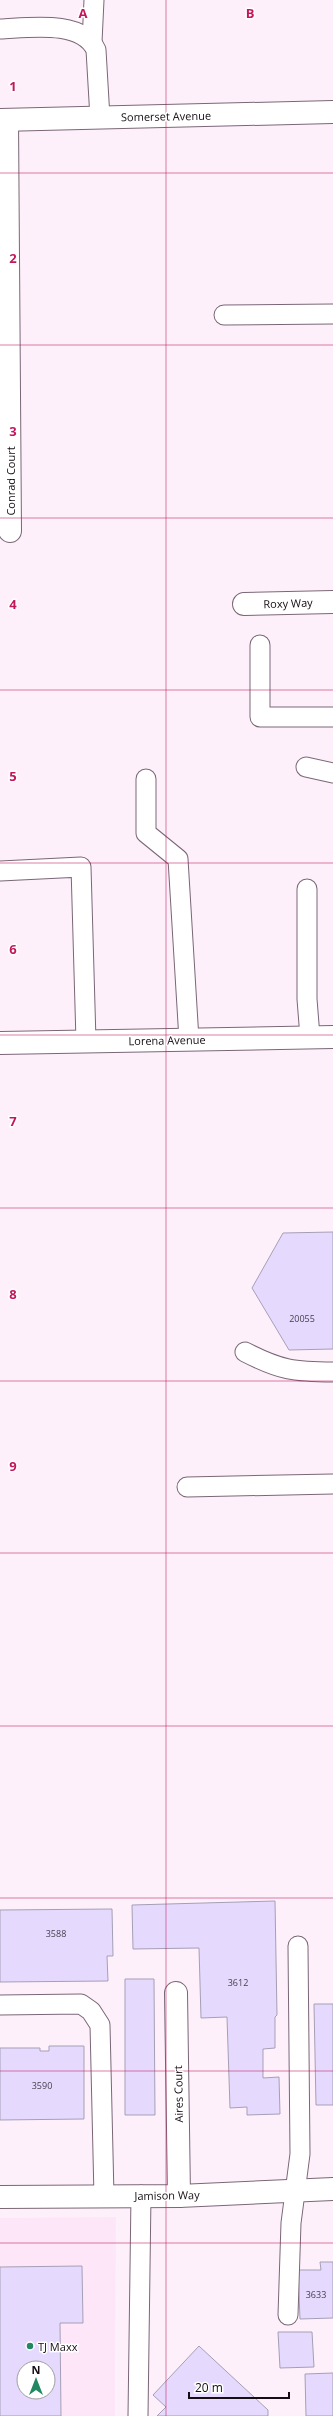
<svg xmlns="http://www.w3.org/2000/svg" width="333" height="2416" viewBox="0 0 333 2416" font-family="'Open Sans',sans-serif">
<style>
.built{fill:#fde6f8;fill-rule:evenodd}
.building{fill:#e5dafe;stroke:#a59fb5;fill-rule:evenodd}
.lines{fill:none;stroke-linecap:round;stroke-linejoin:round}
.lane-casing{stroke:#7a6776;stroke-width:21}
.street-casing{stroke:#7a6776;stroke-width:24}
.secondary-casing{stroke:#7a6776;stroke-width:24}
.lane{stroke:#fff;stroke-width:19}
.street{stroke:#fff;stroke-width:22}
.secondary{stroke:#fff;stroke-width:22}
.grid{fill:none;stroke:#c2185b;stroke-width:1;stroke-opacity:0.55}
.poi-dot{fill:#228862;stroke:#fff;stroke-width:1.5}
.labels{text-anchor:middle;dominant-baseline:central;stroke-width:3;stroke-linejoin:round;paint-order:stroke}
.number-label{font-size:9px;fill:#49404e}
.street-label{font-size:11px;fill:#150d13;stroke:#fff}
.poi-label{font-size:11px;fill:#150d13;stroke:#fff;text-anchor:start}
.grid-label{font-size:13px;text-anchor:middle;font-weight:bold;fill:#c2185b;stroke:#fff;stroke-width:3;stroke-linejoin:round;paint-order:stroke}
</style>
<rect width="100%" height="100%" fill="#fef0fb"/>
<path class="built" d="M116,2217L115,2416H0V2218ZM24,2368H48V2392H24Z"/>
<g class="building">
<path d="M333,1232V1349L289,1350L252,1288L283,1233Z"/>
<path d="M275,1901L277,2015L275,2017V2048L263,2049V2078L279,2077L280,2114L247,2115V2107L230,2108L227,2017L201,2018L199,1948L133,1949L132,1905Z"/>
<path d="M112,1909L113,1956H107L108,1981L0,1982V1910Z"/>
<path d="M125,1979H154L155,2115H125Z"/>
<path d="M314,2004H333V2105H316Z"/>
<path d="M49,2046H84V2119L0,2120V2048H40V2051H49Z"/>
<path d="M320,2262H333V2318L300,2319L298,2270H321Z"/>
<path d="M82,2266L83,2323H60L61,2416H0V2267ZM24,2368H48V2392H24Z"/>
<path d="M278,2332H312L314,2367L280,2368Z"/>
<path d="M199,2346L268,2410V2416H157L166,2407L153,2395Z"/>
<path d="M333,2373V2416H306L305,2374Z"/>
</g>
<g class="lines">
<defs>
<g id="lane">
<path d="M0,29C27,28 82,19 96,50L100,118"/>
<path d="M92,42L94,0"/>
<path d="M224,315L333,314"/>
<path d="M260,645V717H333"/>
<path d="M306,767L333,773"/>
<path d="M146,779V833L178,859L189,1040"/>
<path d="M0,871L81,867L86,1041"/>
<path d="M307,889V999L310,1037"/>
<path d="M245,1352C280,1370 294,1372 333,1372"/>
<path d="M187,1487L333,1484"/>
<path d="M0,2005L81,2004L91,2011L100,2025L104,2196"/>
<path d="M288,2315L291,2223L300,2154L298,1946"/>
<path d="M138,2416L141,2195"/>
</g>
<g id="street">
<path d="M7,120L10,531"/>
<path d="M244,604L333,602"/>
<path d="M0,1043L333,1037"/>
<path d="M176,1993L179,2196"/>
<path d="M0,2197L179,2196L333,2189"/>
</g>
<path id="secondary" d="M0,120L333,112"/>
</defs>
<use href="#lane" class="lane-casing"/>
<use href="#street" class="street-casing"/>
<use href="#secondary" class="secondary-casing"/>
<use href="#lane" class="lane"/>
<use href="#street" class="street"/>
<use href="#secondary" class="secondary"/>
</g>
<path class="grid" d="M166,0V2416M0,173H333M0,345H333M0,518H333M0,690H333M0,863H333M0,1035H333M0,1208H333M0,1381H333M0,1553H333M0,1726H333M0,1898H333M0,2071H333M0,2243H333"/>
<circle class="poi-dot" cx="30" cy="2346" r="4"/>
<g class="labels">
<g class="number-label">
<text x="302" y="1318">20055</text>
<text x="56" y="1933">3588</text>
<text x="238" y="1982">3612</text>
<text x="42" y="2085">3590</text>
<text x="316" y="2294">3633</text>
</g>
<g class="street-label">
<text transform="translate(166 116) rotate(-1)">Somerset Avenue</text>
<text transform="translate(10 481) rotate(-90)">Conrad Court</text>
<text transform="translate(288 603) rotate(-2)">Roxy Way</text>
<text transform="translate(167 1040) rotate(-1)">Lorena Avenue</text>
<text transform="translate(178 2094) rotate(-91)">Aires Court</text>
<text transform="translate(167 2195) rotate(-1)">Jamison Way</text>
</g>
<g class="poi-label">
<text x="38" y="2346">TJ Maxx</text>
</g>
</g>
<g class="grid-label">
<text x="83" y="18">A</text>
<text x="250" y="18">B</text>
<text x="13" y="91">1</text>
<text x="13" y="263">2</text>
<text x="13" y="436">3</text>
<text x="13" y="609">4</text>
<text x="13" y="781">5</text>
<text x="13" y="954">6</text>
<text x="13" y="1126">7</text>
<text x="13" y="1299">8</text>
<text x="13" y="1471">9</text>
</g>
<g transform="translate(36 2380)"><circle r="19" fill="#ffffff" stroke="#a19ea1"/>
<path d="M0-3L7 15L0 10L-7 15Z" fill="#228862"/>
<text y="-6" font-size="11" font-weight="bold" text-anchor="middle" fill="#150d13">N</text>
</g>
<path d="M189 2392v6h100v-6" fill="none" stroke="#150d13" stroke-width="2"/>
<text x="195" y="2392" font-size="12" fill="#150d13" stroke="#ffffff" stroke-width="3" paint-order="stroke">20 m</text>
</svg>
